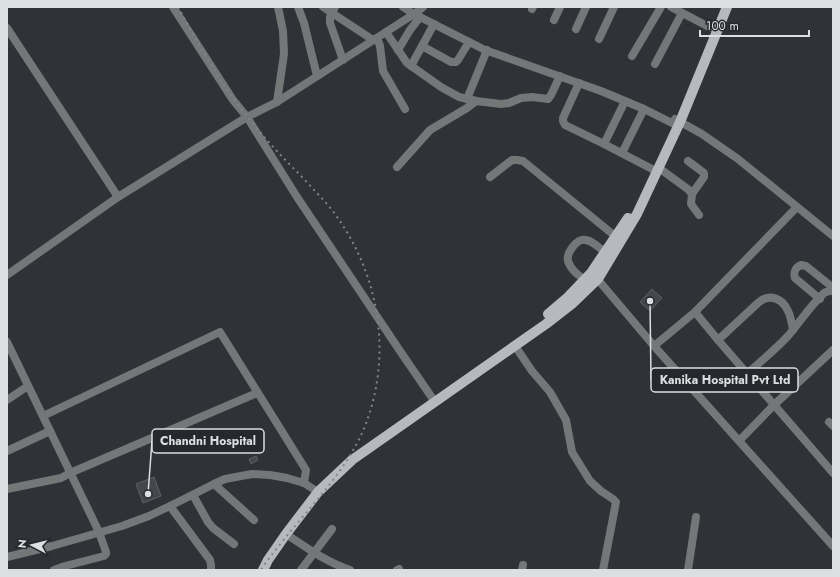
<svg xmlns="http://www.w3.org/2000/svg" width="840" height="577" viewBox="0 0 840 577" font-family="Jost,sans-serif">
<style>
.building{fill:#44474c;stroke:#5d6065}
.lines{fill:none;stroke-linecap:round;stroke-linejoin:round}
.minor{stroke:#747678;stroke-width:8}
.major{stroke:#b6babe;stroke-width:10}
.rail{stroke:#838689;stroke-width:2;stroke-dasharray:2 4;stroke-linecap:butt}
.leader{fill:none;stroke:#dcdee1;stroke-width:1.5}
.callout-dot{fill:#dcdee1;stroke:#25282c;stroke-width:1.5}
.callout{fill:#25282c;stroke:#dcdee1;stroke-width:1.5}
.callout-label{font-size:12px;text-anchor:middle;font-weight:bold;fill:#dcdee1}
</style>
<rect width="100%" height="100%" fill="#2f3236"/>
<g class="building">
<path d="M652,289L662,298L650,311L640,302Z"/>
<path d="M256,456L258,460L251,464L249,459Z"/>
<path d="M154,477L161,496L143,503L136,484Z"/>
</g>
<g class="lines">
<g class="minor">
<path d="M173,7L233,100L247,117L297,197L400,351L435,402"/>
<path d="M298,7L304,23L317,76"/>
<path d="M323,7L373,40"/>
<path d="M335,7L330,17V23L343,60"/>
<path d="M403,7L414,14L485,50L601,91L644,109L678,126"/>
<path d="M671,7L711,28"/>
<path d="M532,9L533,7"/>
<path d="M554,20L560,7"/>
<path d="M7,28L118,197"/>
<path d="M576,29L586,7"/>
<path d="M386,32L407,63L441,87L459,97L476,101L501,104L509,103L521,98L532,97L548,99L551,95L560,76"/>
<path d="M377,38L380,46L383,71L405,109"/>
<path d="M599,39L614,7"/>
<path d="M422,46L451,62H456L458,60L469,42"/>
<path d="M398,50L410,30L420,17"/>
<path d="M632,56L661,7"/>
<path d="M655,64L682,13"/>
<path d="M411,66L434,24"/>
<path d="M579,83L563,118V121L565,125L604,144L652,169"/>
<path d="M467,99L487,50"/>
<path d="M277,102L284,54L283,31L278,7"/>
<path d="M675,119L702,134L738,159L833,236"/>
<path d="M604,144L625,101"/>
<path d="M622,153L644,109"/>
<path d="M688,161L704,173V177L692,194"/>
<path d="M397,167L430,130L467,108L476,101"/>
<path d="M659,168L689,190L692,194L691,204L699,215"/>
<path d="M490,177L512,160H517L523,161L615,236L620,239"/>
<path d="M7,275L118,197L247,117L277,102L414,14L423,7"/>
<path d="M594,275L654,346L833,546"/>
<path d="M585,280C578,275 571,270 568,261C566,253 577,238 586,240C593,241 599,248 605,252"/>
<path d="M695,312L718,340L833,473"/>
<path d="M718,340L759,302C770,293 783,299 788,311C791,317 792,324 793,330"/>
<path d="M7,342L99,532L106,552V554L104,556L65,566L54,570"/>
<path d="M515,346L532,371L550,392L566,420L572,452L590,481L601,491L613,499L616,502L603,570"/>
<path d="M654,346L695,312L797,207"/>
<path d="M747,374C761,361 776,349 788,336C800,322 810,306 824,293C827,291 830,291 833,291L831,286L806,266L801,265C796,267 793,272 795,278L820,299"/>
<path d="M7,400L28,386"/>
<path d="M43,416L220,332L306,470L304,483"/>
<path d="M829,422L833,426"/>
<path d="M739,441L774,405L833,350"/>
<path d="M7,451L50,431"/>
<path d="M214,484L254,520"/>
<path d="M7,489L61,478L70,473L257,393"/>
<path d="M193,495L208,522L213,528L234,544"/>
<path d="M170,506L210,560L211,565V570"/>
<path d="M286,534C307,548 326,562 350,570"/>
<path d="M7,557L52,546L122,526L149,516L170,506L214,484L225,479L252,474L270,475L287,478L304,483L318,492"/>
<path d="M301,570L332,529"/>
<path d="M397,570L399,569"/>
<path d="M522,570L523,565"/>
<path d="M688,570L696,517"/>
</g>
<g class="major">
<path d="M548,314L568,297L591,273L628,218"/>
<path d="M263,570L268,560L286,534L318,492L352,460L546,324L573,303L598,279L637,214L680,122L727,7"/>
</g>
<path class="rail" d="M178,7C199,45 221,85 249,119C266,140 284,159 303,178C313,189 323,199 332,210C380,273 394,357 363,431C346,469 316,501 289,533C280,545 269,557 261,570"/>
</g>
<path class="leader" d="M650 301L651 380M148 494L152 441"/>
<g class="callout-dot">
<circle cx="650" cy="301" r="4"/>
<circle cx="148" cy="494" r="4"/>
</g>
<g class="callout">
<rect x="651" y="368" width="147" height="24" rx="4"/>
<rect x="152" y="429" width="112" height="24" rx="4"/>
</g>
<g class="callout-label">
<text x="725" y="384">Kanika Hospital Pvt Ltd</text>
<text x="208" y="445">Chandni Hospital</text>
</g>
<rect width="840" height="577" fill="none" stroke="#dcdee1" stroke-width="16"/>
<g transform="translate(32 545) rotate(277)" stroke="#25282c" stroke-width="3" paint-order="stroke">
<path d="M0-3L7 15L0 10L-7 15Z" fill="#dcdee1"/>
<text y="-6" font-size="11" font-weight="bold" text-anchor="middle" fill="#dcdee1">N</text>
</g>
<path d="M700 30v6h109v-6" fill="none" stroke="#dcdee1" stroke-width="2"/>
<text x="706" y="30" font-size="12" fill="#dcdee1" stroke="#25282c" stroke-width="3" paint-order="stroke">100 m</text>
</svg>
